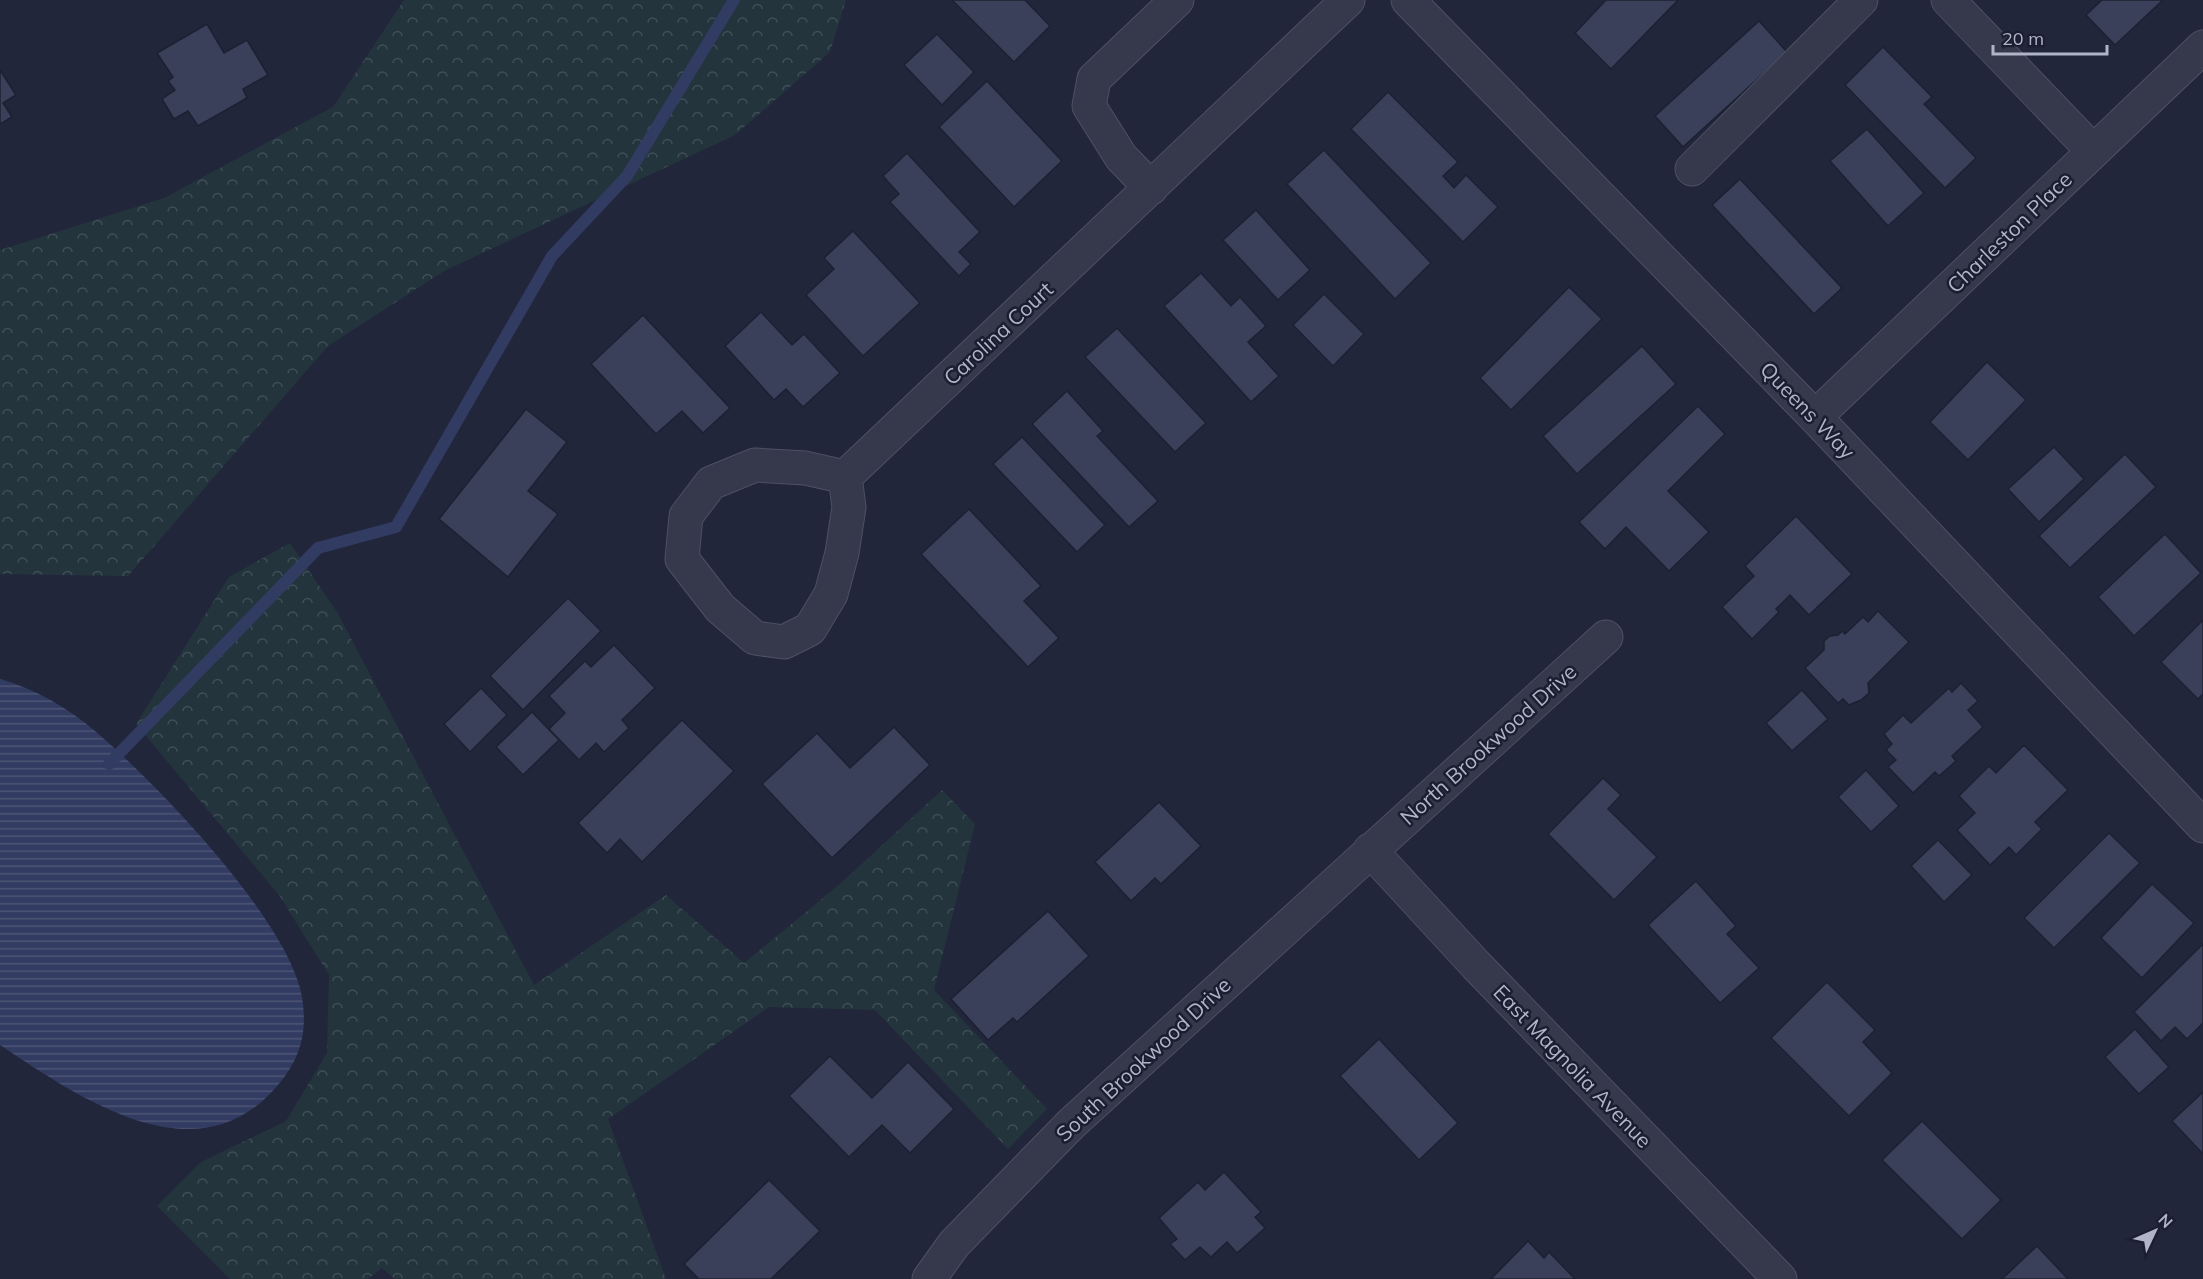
<svg xmlns="http://www.w3.org/2000/svg" width="2203" height="1279" viewBox="0 0 2203 1279" font-family="Mulish,sans-serif">
<style>
.forest{fill:url(#forest-crowns)}
.water{fill:url(#water-rules)}
.lines{fill:none;stroke-linecap:round;stroke-linejoin:round}
.stream{stroke:#323b61;stroke-width:12}
.building{fill:#3a4059;stroke:#1c2032;stroke-width:1.5}
.minor-casing{stroke:#4d5163;stroke-width:35}
.minor{stroke:#35394b;stroke-width:33}
.labels{text-anchor:middle;dominant-baseline:central;stroke-width:5;stroke-linejoin:round;paint-order:stroke}
.street-label{font-size:21px;fill:#b0b4c7;stroke:#1a1e30}
</style>
<defs>
<pattern id="forest-crowns" width="20" height="18" patternUnits="userSpaceOnUse" patternTransform="scale(1.5)"><rect width="20" height="18" fill="#23343c"/><path d="M2 6a3 3 0 1 1 6 0M12 15a3 3 0 1 1 6 0" fill="none" stroke="#404f57"/></pattern>
<pattern id="water-rules" width="6" height="5" patternUnits="userSpaceOnUse" patternTransform="scale(1.5)"><rect width="6" height="5" fill="#323b61"/><path d="M0 2.5h6" fill="none" stroke="#4d5576"/></pattern>
</defs>
<rect width="100%" height="100%" fill="#21263b"/>
<g class="forest">
<path d="M404,0H846L830,52L735,135L444,271L328,346L128,576L0,574V250L164,198L333,107Z"/>
<path d="M290,543L337,612L534,985L666,895L744,963L840,884L942,790L975,824L934,990L1047,1109L1008,1149L875,1010L769,1007L608,1119L666,1279H395L382,1268L368,1279H230L157,1206L201,1162L286,1121L327,1053L329,975L279,895L136,724L229,577Z"/>
</g>
<path class="water" d="M0,679C35,689 67,707 95,731C156,783 279,911 300,988C309,1026 303,1056 278,1085C198,1181 80,1098 0,1045Z"/>
<g class="lines">
<path class="stream" d="M109,764L318,548L396,527L552,256L627,176L734,0"/>
</g>
<g class="building">
<path d="M952,0H1025L1050,26L1014,62Z"/>
<path d="M1606,0H1678L1611,69L1575,33Z"/>
<path d="M2102,0H2163L2115,45L2086,15Z"/>
<path d="M1759,21L1787,52L1683,147L1655,116Z"/>
<path d="M207,24L224,53L247,40L268,75L243,89L247,98L198,126L188,111L174,119L162,99L175,90L168,81L173,77L157,53Z"/>
<path d="M937,34L974,72L942,105L904,65Z"/>
<path d="M1883,47L1932,97L1924,104L1976,158L1945,188L1845,85Z"/>
<path d="M0,70L16,95L3,103L12,117L0,124Z"/>
<path d="M987,81L1062,161L1014,207L939,127Z"/>
<path d="M1388,92L1458,162L1443,176L1454,188L1466,175L1498,207L1463,242L1351,129Z"/>
<path d="M1867,129L1924,193L1888,226L1830,161Z"/>
<path d="M1324,150L1431,263L1395,299L1287,184Z"/>
<path d="M907,153L980,232L959,252L971,264L959,276L890,202L899,194L883,176Z"/>
<path d="M1740,179L1842,288L1814,314L1712,205Z"/>
<path d="M1256,210L1310,270L1278,300L1223,240Z"/>
<path d="M853,231L920,303L863,356L806,295L834,269L824,258Z"/>
<path d="M1201,273L1231,306L1240,297L1266,326L1248,342L1279,376L1251,402L1164,306Z"/>
<path d="M1569,287L1602,319L1511,410L1480,378Z"/>
<path d="M1324,294L1364,334L1333,366L1293,325Z"/>
<path d="M761,312L792,345L804,334L840,373L803,407L786,389L774,400L725,346Z"/>
<path d="M643,315L730,408L703,433L682,411L656,434L591,364Z"/>
<path d="M1117,328L1206,423L1175,452L1085,357Z"/>
<path d="M1642,346L1676,384L1577,474L1543,436Z"/>
<path d="M1987,362L2026,400L1968,460L1930,422Z"/>
<path d="M1067,391L1103,431L1097,436L1158,501L1129,527L1032,424Z"/>
<path d="M1698,406L1725,434L1668,491L1709,532L1669,571L1626,527L1605,549L1579,522Z"/>
<path d="M526,409L567,442L528,491L558,514L508,577L439,519Z"/>
<path d="M1022,437L1105,525L1077,552L993,464Z"/>
<path d="M2054,447L2084,479L2039,522L2008,489Z"/>
<path d="M2125,454L2156,487L2070,568L2039,536Z"/>
<path d="M969,509L1041,586L1024,601L1059,638L1028,667L921,554Z"/>
<path d="M1796,516L1852,574L1809,615L1790,595L1776,609L1779,612L1752,639L1722,607L1754,576L1745,566Z"/>
<path d="M2165,534L2201,573L2134,636L2098,597Z"/>
<path d="M568,598L601,631L523,710L490,676Z"/>
<path d="M1878,611L1909,642L1868,683L1869,693L1861,700L1849,705L1843,699L1838,703L1805,668L1824,650V641L1830,636L1838,635L1842,631L1845,634L1863,617L1868,622Z"/>
<path d="M2203,620V694L2198,699L2161,662Z"/>
<path d="M614,645L655,688L622,720L629,728L604,752L596,743L579,760L549,729L565,713L549,696L585,661L591,667Z"/>
<path d="M1961,683L1978,701L1968,710L1983,727L1952,756L1956,761L1939,776L1935,772L1913,793L1888,767L1896,760L1886,750L1892,744L1884,734L1903,715L1911,723L1949,688L1952,692Z"/>
<path d="M481,688L507,715L470,752L444,724Z"/>
<path d="M1802,690L1828,719L1792,751L1766,723Z"/>
<path d="M532,712L559,740L523,775L496,747Z"/>
<path d="M682,720L734,771L642,862L620,839L607,853L578,823Z"/>
<path d="M894,727L930,765L832,858L762,784L817,733L850,768Z"/>
<path d="M2024,745L2068,790L2035,822L2042,829L2016,855L2009,847L1990,865L1957,830L1975,813L1959,796L1989,766L1996,773Z"/>
<path d="M1866,770L1899,806L1871,832L1838,797Z"/>
<path d="M1603,778L1621,795L1608,809L1657,857L1614,900L1548,834Z"/>
<path d="M1159,802L1201,846L1161,884L1155,878L1131,901L1095,862Z"/>
<path d="M2109,833L2140,863L2054,948L2024,918Z"/>
<path d="M1938,840L1972,875L1944,902L1911,866Z"/>
<path d="M1696,881L1736,926L1727,934L1759,968L1720,1003L1648,925Z"/>
<path d="M2152,884L2194,923L2142,978L2101,938Z"/>
<path d="M1048,911L1089,956L1017,1022L1013,1018L988,1040L951,999Z"/>
<path d="M2203,944V1023L2187,1039L2175,1027L2161,1041L2134,1012Z"/>
<path d="M1827,982L1875,1030L1863,1042L1892,1073L1849,1116L1771,1038Z"/>
<path d="M2135,1029L2169,1067L2139,1094L2105,1057Z"/>
<path d="M1379,1039L1458,1123L1419,1160L1340,1076Z"/>
<path d="M830,1056L872,1098L908,1062L954,1109L910,1153L882,1125L849,1157L789,1096Z"/>
<path d="M2203,1092V1154L2172,1121Z"/>
<path d="M1922,1121L2001,1200L1962,1239L1882,1160Z"/>
<path d="M1224,1172L1261,1212L1255,1217L1265,1228L1237,1253L1227,1242L1211,1257L1200,1247L1185,1260L1170,1244L1177,1239L1159,1218L1198,1182L1205,1190Z"/>
<path d="M769,1180L820,1231L771,1279H699L684,1264Z"/>
<path d="M1528,1241L1544,1258L1549,1252L1575,1279H1491Z"/>
<path d="M2037,1246L2068,1279H2002Z"/>
</g>
<g class="lines">
<defs>
<g id="minor">
<path d="M1408,0L1815,417L2203,826"/>
<path d="M1948,0L2093,151"/>
<path d="M1692,169L1861,0"/>
<path d="M1151,188L1121,157L1089,106L1094,79L1177,0"/>
<path d="M1815,417L2203,47"/>
<path d="M755,465L805,468L845,477L849,507L842,553L831,594L810,629L784,642L755,638L720,608L682,559L686,516L711,483Z"/>
<path d="M845,477L1348,0"/>
<path d="M1370,850L1476,965L1780,1279"/>
<path d="M929,1279L954,1244L1071,1124L1606,637"/>
</g>
</defs>
<use href="#minor" class="minor-casing"/>
<use href="#minor" class="minor"/>
</g>
<g class="labels">
<g class="street-label">
<text transform="translate(2009 232) rotate(-44)">Charleston Place</text>
<text transform="translate(998 333) rotate(-43)">Carolina Court</text>
<text transform="translate(1808 410) rotate(46)">Queens Way</text>
<text transform="translate(1488 744) rotate(-42)">North Brookwood Drive</text>
<text transform="translate(1143 1059) rotate(-43)">South Brookwood Drive</text>
<text transform="translate(1573 1066) rotate(46)">East Magnolia Avenue</text>
</g>
</g>
<g transform="translate(2155 1231) rotate(46)" stroke="#1a1e30" stroke-width="4.5" paint-order="stroke">
<path d="M0-4.5L10 22L0 15L-10 22Z" fill="#b0b4c7"/>
<text y="-9" font-size="16" font-weight="bold" text-anchor="middle" fill="#b0b4c7">N</text>
</g>
<path d="M1993 45v9h114v-9" fill="none" stroke="#b0b4c7" stroke-width="3"/>
<text x="2002" y="45" font-size="18" fill="#b0b4c7" stroke="#1a1e30" stroke-width="4.5" paint-order="stroke">20 m</text>
</svg>
